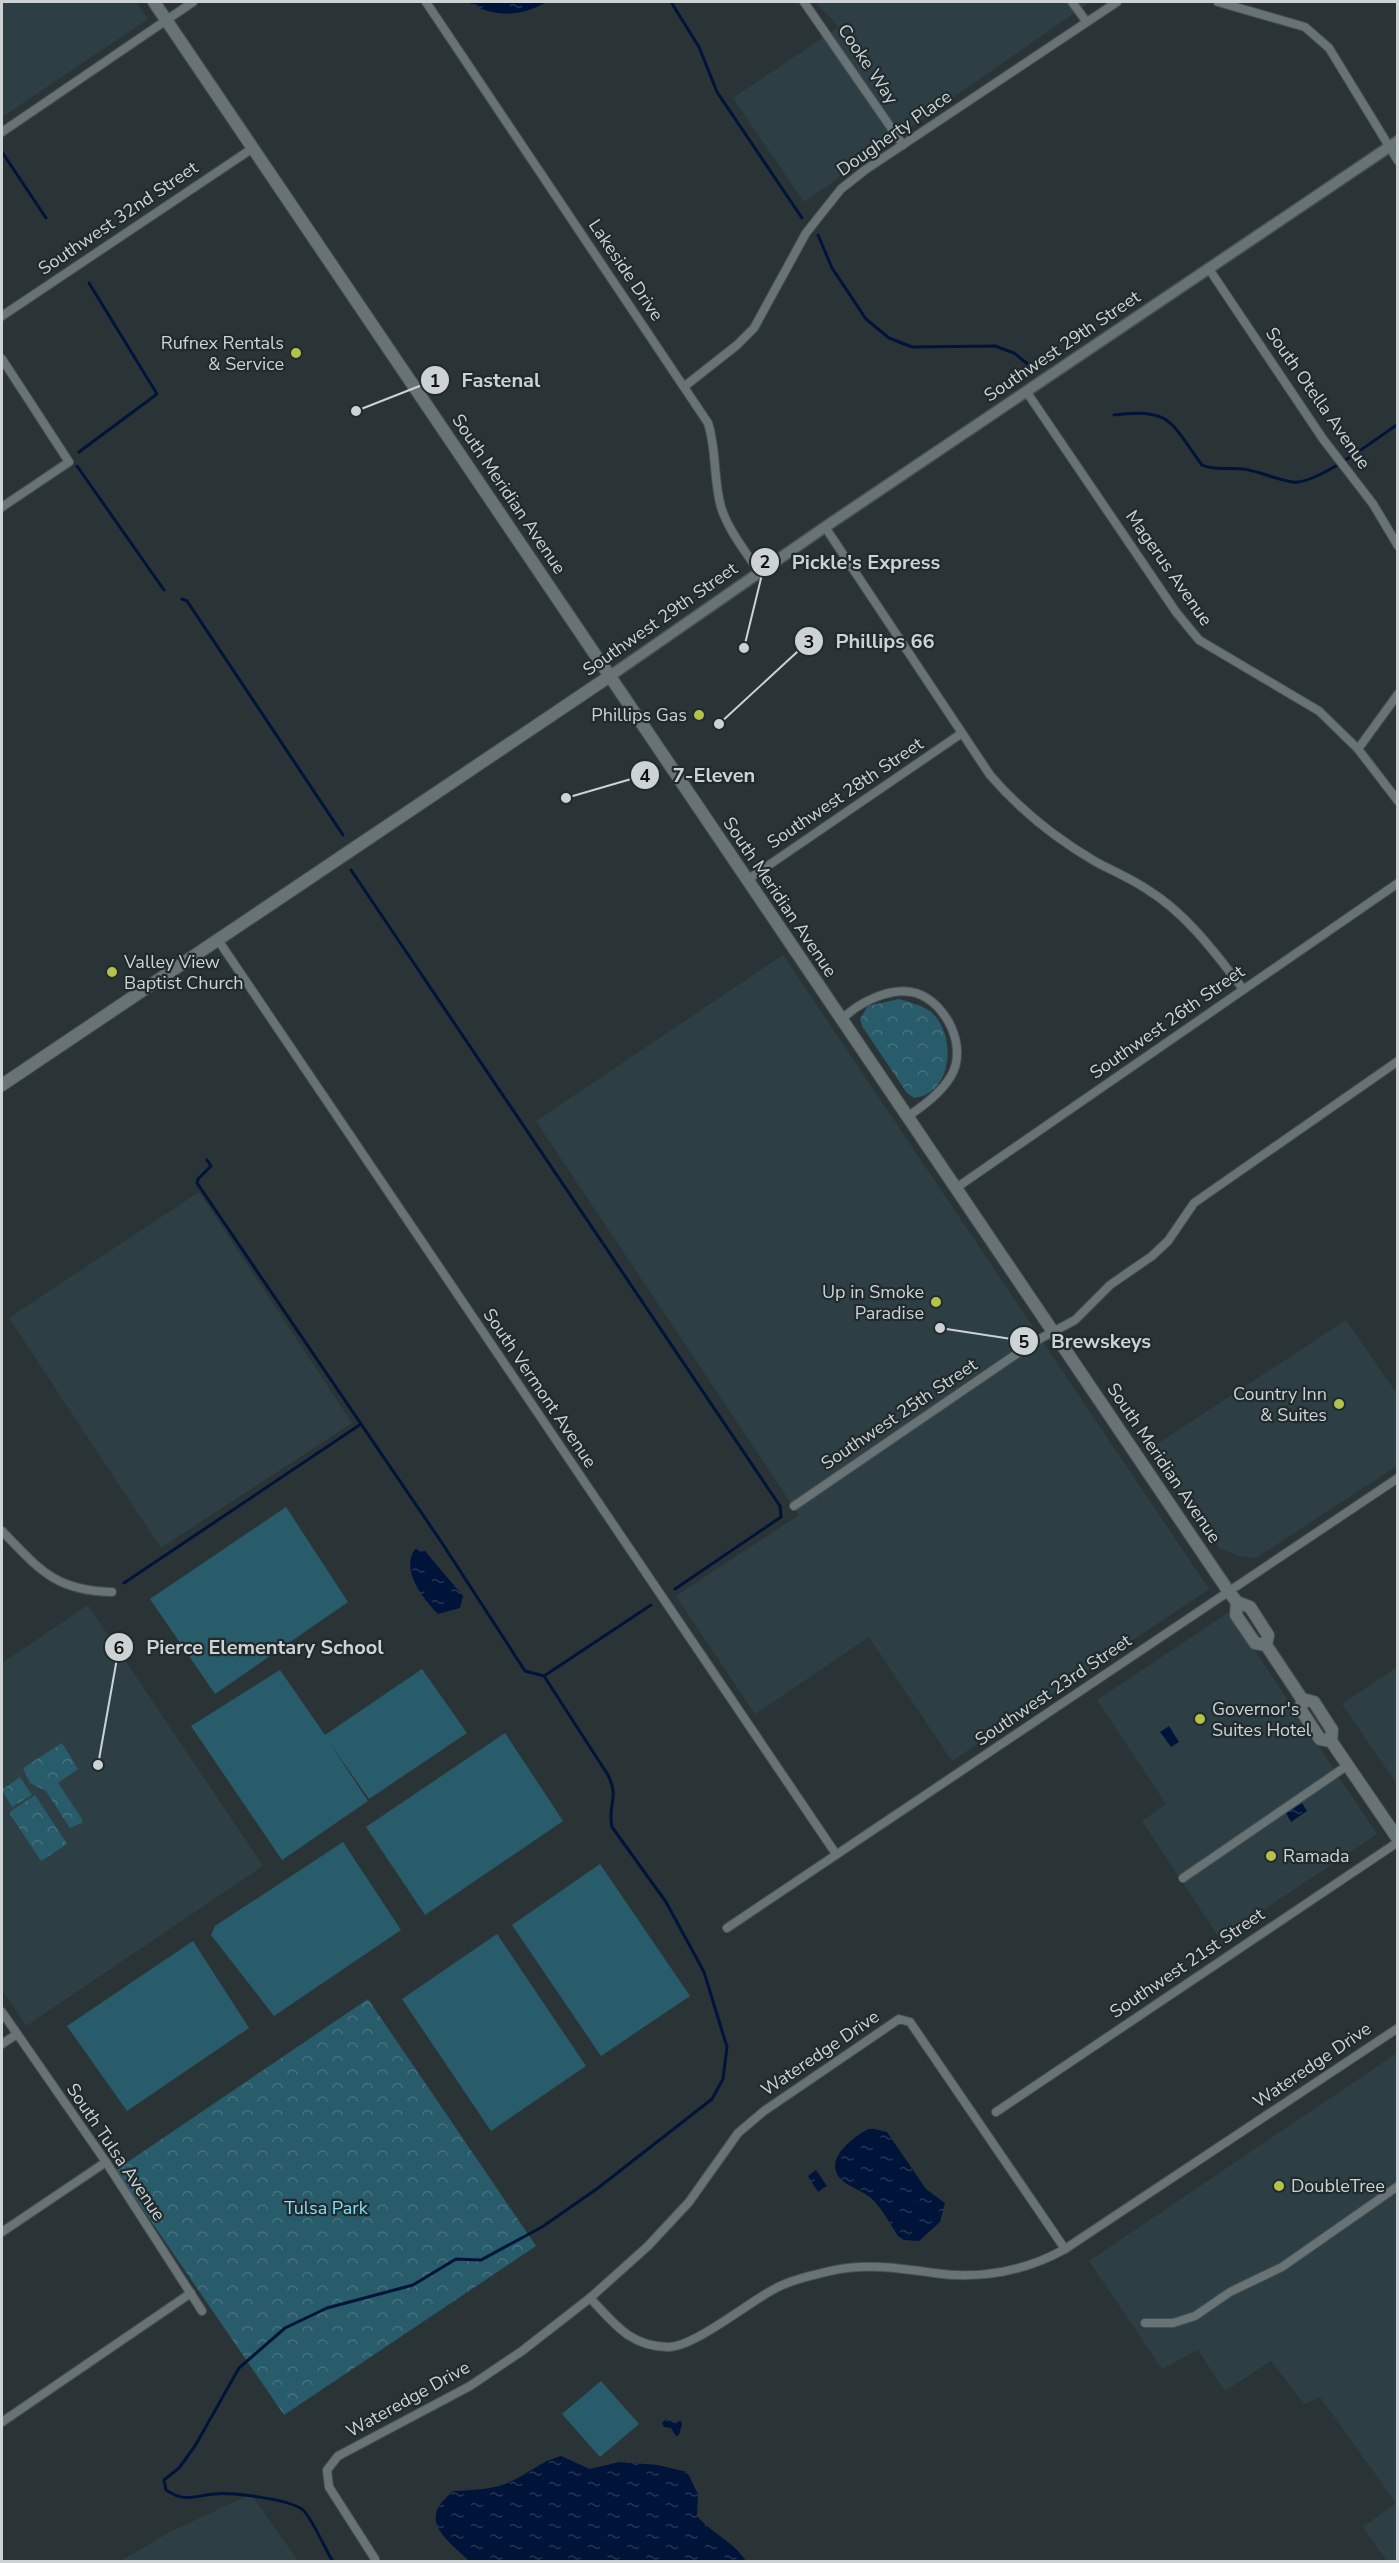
<svg xmlns="http://www.w3.org/2000/svg" width="1399" height="2563" viewBox="0 0 1399 2563" font-family="'Nunito Sans',sans-serif">
<style>
.built{fill:#2d3f44}
.grass{fill:#285c6a}
.park{fill:url(#park-crowns)}
.water{fill:url(#water-ripples)}
.lines{fill:none;stroke-linecap:round;stroke-linejoin:round}
.stream{stroke:#001439;stroke-width:3}
.minor-casing{stroke:#474f51;stroke-width:10}
.tertiary-casing{stroke:#474f51;stroke-width:13}
.secondary-casing{stroke:#474f51;stroke-width:14}
.minor{stroke:#687376;stroke-width:8}
.tertiary{stroke:#687376;stroke-width:10}
.secondary{stroke:#687376;stroke-width:12}
.poi-dot{fill:#b3c24b;stroke:#212a2d;stroke-width:2}
.labels{text-anchor:middle;dominant-baseline:central;stroke-width:4.5;stroke-linejoin:round;paint-order:stroke}
.street-label{font-size:18px;fill:#cdd3d5;stroke:#212a2d}
.poi-label{font-size:18px;fill:#cdd3d5;stroke:#212a2d;text-anchor:end}
.park-label{font-size:18px;fill:#7ae0fb;stroke:#212a2d}
.leader{fill:none;stroke:#cdd3d5;stroke-width:2}
.callout-dot{fill:#cdd3d5;stroke:#212a2d;stroke-width:2}
.mark-label{font-size:18px;text-anchor:middle;font-weight:bold;fill:#111}
.callout-label{font-size:20px;text-anchor:middle;font-weight:bold;fill:#cdd3d5;stroke:#212a2d;stroke-width:4.5;stroke-linejoin:round;paint-order:stroke}
</style>
<defs>
<pattern id="park-crowns" width="20" height="18" patternUnits="userSpaceOnUse" patternTransform="scale(1.5)"><rect width="20" height="18" fill="#285c6a"/><path d="M2 6a3 3 0 1 1 6 0M12 15a3 3 0 1 1 6 0" fill="none" stroke="#46727e"/></pattern>
<pattern id="water-ripples" width="26" height="14" patternUnits="userSpaceOnUse" patternTransform="scale(1.5)"><rect width="26" height="14" fill="#001439"/><path d="M2 4q2-2 4 0t4 0M15 11q2-2 4 0t4 0" fill="none" stroke="#243555"/></pattern>
</defs>
<rect width="100%" height="100%" fill="#2a3437"/>
<g class="built">
<path d="M2,2H136L148,19L2,117Z"/>
<path d="M815,2H1090L804,202L733,98L839,27Z"/>
<path d="M783,955L1209,1589L952,1761L869,1637L755,1714L676,1596L799,1515L536,1121Z"/>
<path d="M199,1192L352,1423L161,1548L9,1318Z"/>
<path d="M1346,1320L1397,1394V1466L1256,1558L1239,1556L1221,1549L1210,1538L1151,1448Z"/>
<path d="M88,1605L263,1866L26,2026L2,1990V1663Z"/>
<path d="M1229,1612L1377,1834L1220,1939L1142,1821L1166,1804L1097,1700Z"/>
<path d="M1397,1667V1784L1342,1704Z"/>
<path d="M1397,2053V2561H1387L1363,2527L1396,2503L1320,2397L1304,2404L1271,2361L1225,2391L1198,2350L1162,2369L1089,2261Z"/>
<path d="M251,2494L298,2561H121L168,2533Z"/>
</g>
<g class="grass">
<path d="M286,1507L348,1602L215,1694L150,1599Z"/>
<path d="M422,1669L467,1733L369,1799L329,1742L368,1801L282,1860L191,1726L280,1670L325,1735Z"/>
<path d="M505,1733L563,1821L425,1915L366,1827Z"/>
<path d="M343,1842L401,1930L274,2016L211,1935L215,1926Z"/>
<path d="M600,1864L690,1996L601,2056L512,1925Z"/>
<path d="M497,1934L586,2066L491,2131L402,1999Z"/>
<path d="M193,1941L249,2028L127,2111L67,2026Z"/>
<path d="M601,2381L639,2424L600,2457L562,2414Z"/>
</g>
<g class="park">
<path d="M899,999C909,1002 921,1005 930,1011C957,1033 954,1093 914,1098L907,1093L862,1026L860,1019L868,1006Z"/>
<path d="M62,1743L78,1769L58,1783L82,1819V1823L70,1828L46,1791L30,1783L23,1768Z"/>
<path d="M20,1777L32,1795L12,1807L2,1790Z"/>
<path d="M35,1795L67,1844L41,1861L10,1814L11,1811Z"/>
<path d="M368,1999L536,2246L284,2415L116,2170Z"/>
</g>
<g class="water">
<path d="M468,2H547C520,17 494,18 468,2Z"/>
<path d="M415,1549L425,1551L463,1596L460,1608L438,1614C423,1599 400,1570 415,1549Z"/>
<path d="M1169,1726L1179,1742L1171,1747L1160,1732Z"/>
<path d="M1302,1803L1307,1811L1291,1822L1286,1813Z"/>
<path d="M870,2128L887,2132L926,2189L945,2203L940,2222L919,2241L904,2240L898,2236C890,2224 882,2208 871,2198C863,2191 851,2188 843,2181C820,2161 854,2136 870,2128Z"/>
<path d="M816,2170L827,2186L818,2192L808,2176Z"/>
<path d="M666,2419L673,2422L681,2421L682,2425L679,2435L676,2436L671,2428L664,2427L662,2423Z"/>
<path d="M561,2456L590,2469L619,2462L658,2465L687,2472L698,2494L697,2516C711,2533 733,2541 746,2561H469C445,2538 416,2519 454,2491C472,2490 492,2490 510,2482C528,2474 541,2461 561,2456Z"/>
</g>
<g class="lines">
<g class="stream">
<path d="M671,2L699,47L717,92L802,218"/>
<path d="M2,152L46,218"/>
<path d="M818,235L832,268L866,319L889,338L912,347L995,346L1014,353L1034,369"/>
<path d="M1114,415C1171,407 1171,423 1202,465C1214,471 1230,467 1243,469C1260,471 1276,480 1293,482C1316,485 1376,439 1398,424"/>
<path d="M79,452L157,394L89,283"/>
<path d="M77,466L164,590"/>
<path d="M182,599L187,601L343,835"/>
<path d="M351,870L780,1506L781,1517L675,1589"/>
<path d="M207,1160L211,1166L198,1179L197,1183L442,1543L525,1671L544,1676L608,1775C620,1799 607,1804 612,1827L666,1902L704,1972L727,2047L723,2079L712,2099L598,2188L542,2227L481,2260L456,2259L413,2285L327,2308L285,2328L239,2368L195,2446L179,2468L164,2480L166,2490C186,2503 192,2496 214,2494C231,2492 290,2499 303,2510C312,2518 325,2549 333,2562"/>
<path d="M124,1583L361,1424"/>
<path d="M544,1676L651,1605"/>
</g>
<defs>
<g id="minor">
<path d="M426,2L708,423C717,451 713,479 721,507C728,530 746,552 759,572"/>
<path d="M804,2L903,145"/>
<path d="M1072,2L1086,21"/>
<path d="M1218,2L1305,27L1329,48L1398,161"/>
<path d="M2,132L193,2"/>
<path d="M1209,269L1323,439L1373,504L1398,546"/>
<path d="M2,316L253,148"/>
<path d="M2,359L69,462L2,507"/>
<path d="M685,386L737,345L754,328L806,233L841,189L865,170L1117,2"/>
<path d="M1026,391L1176,612L1199,640L1319,711L1358,749L1398,801"/>
<path d="M825,527L990,775C1020,810 1055,838 1096,862C1113,871 1132,879 1148,890C1187,914 1216,954 1243,989"/>
<path d="M1358,749L1398,694"/>
<path d="M747,880L962,733"/>
<path d="M218,940L836,1854"/>
<path d="M841,1020C859,1002 891,986 916,993C947,1003 968,1048 951,1076C941,1093 923,1106 907,1117"/>
<path d="M956,1188L1398,883"/>
<path d="M794,1506L1034,1342L1075,1320L1110,1285L1152,1256L1168,1241L1194,1203L1398,1061"/>
<path d="M2,1531C39,1569 55,1591 112,1592"/>
<path d="M1183,1878L1348,1765"/>
<path d="M727,1928L1398,1478"/>
<path d="M2,2012L106,2162L202,2311"/>
<path d="M2,2044L17,2034"/>
<path d="M996,2112L1398,1842"/>
<path d="M2,2232L106,2162"/>
<path d="M590,2298C614,2323 629,2346 667,2347C694,2348 751,2300 778,2287C794,2279 813,2275 830,2271C866,2263 898,2268 934,2273C979,2280 1026,2271 1065,2249L1398,2028"/>
<path d="M1145,2323H1173L1195,2316L1230,2292L1282,2267L1398,2186"/>
<path d="M2,2422L191,2293"/>
<path d="M375,2559L329,2487L327,2470L338,2456L470,2386L522,2351L590,2298L648,2246L689,2202L738,2133L764,2111L899,2019L910,2022L1065,2249"/>
</g>
<path id="tertiary" d="M610,676L825,527L1398,141"/>
<g id="secondary">
<path d="M154,2L1229,1592L1237,1602L1236,1615L1255,1643L1266,1645L1302,1699L1301,1710L1320,1739L1331,1741"/>
<path d="M2,1085L610,676"/>
<path d="M1237,1602L1250,1607L1268,1635L1266,1645"/>
<path d="M1302,1699L1314,1702L1332,1730L1331,1741L1398,1839"/>
</g>
</defs>
<use href="#minor" class="minor-casing"/>
<use href="#tertiary" class="tertiary-casing"/>
<use href="#secondary" class="secondary-casing"/>
<use href="#minor" class="minor"/>
<use href="#tertiary" class="tertiary"/>
<use href="#secondary" class="secondary"/>
</g>
<g class="poi-dot">
<circle cx="296" cy="353" r="6"/>
<circle cx="699" cy="715" r="6"/>
<circle cx="112" cy="972" r="6"/>
<circle cx="936" cy="1302" r="6"/>
<circle cx="1339" cy="1404" r="6"/>
<circle cx="1200" cy="1719" r="6"/>
<circle cx="1271" cy="1856" r="6"/>
<circle cx="1279" cy="2186" r="6"/>
</g>
<g class="labels">
<g class="street-label">
<text transform="translate(868 64) rotate(56)">Cooke Way</text>
<text transform="translate(894 133) rotate(-35)">Dougherty Place</text>
<text transform="translate(118 218) rotate(-34)">Southwest 32nd Street</text>
<text transform="translate(626 270) rotate(56)">Lakeside Drive</text>
<text transform="translate(1062 346) rotate(-34)">Southwest 29th Street</text>
<text transform="translate(1318 398) rotate(55)">South Otella Avenue</text>
<text transform="translate(509 494) rotate(56)">South Meridian Avenue</text>
<text transform="translate(1169 568) rotate(55)">Magerus Avenue</text>
<text transform="translate(660 619) rotate(-35)">Southwest 29th Street</text>
<text transform="translate(845 793) rotate(-34)">Southwest 28th Street</text>
<text transform="translate(780 897) rotate(56)">South Meridian Avenue</text>
<text transform="translate(1167 1022) rotate(-35)">Southwest 26th Street</text>
<text transform="translate(540 1388) rotate(56)">South Vermont Avenue</text>
<text transform="translate(899 1414) rotate(-34)">Southwest 25th Street</text>
<text transform="translate(1164 1463) rotate(56)">South Meridian Avenue</text>
<text transform="translate(1053 1690) rotate(-34)">Southwest 23rd Street</text>
<text transform="translate(1187 1963) rotate(-34)">Southwest 21st Street</text>
<text transform="translate(820 2053) rotate(-34)">Wateredge Drive</text>
<text transform="translate(1312 2065) rotate(-34)">Wateredge Drive</text>
<text transform="translate(116 2152) rotate(56)">South Tulsa Avenue</text>
<text transform="translate(408 2399) rotate(-29)">Wateredge Drive</text>
</g>
<g class="poi-label">
<text x="284" y="343">Rufnex Rentals<tspan x="284" dy="21">&amp; Service</tspan></text>
<text x="687" y="715">Phillips Gas</text>
<text x="124" y="962" text-anchor="start">Valley View<tspan x="124" dy="21">Baptist Church</tspan></text>
<text x="924" y="1292">Up in Smoke<tspan x="924" dy="21">Paradise</tspan></text>
<text x="1327" y="1394">Country Inn<tspan x="1327" dy="21">&amp; Suites</tspan></text>
<text x="1212" y="1709" text-anchor="start">Governor's<tspan x="1212" dy="21">Suites Hotel</tspan></text>
<text x="1283" y="1856" text-anchor="start">Ramada</text>
<text x="1291" y="2186" text-anchor="start">DoubleTree</text>
</g>
<g class="park-label">
<text x="326" y="2208">Tulsa Park</text>
</g>
</g>
<path class="leader" d="M356 411L435 380M744 648L765 562M719 724L809 641M566 798L645 775M940 1328L1024 1341M98 1765L119 1647"/>
<g class="callout-dot">
<circle cx="356" cy="411" r="6"/>
<circle cx="744" cy="648" r="6"/>
<circle cx="719" cy="724" r="6"/>
<circle cx="566" cy="798" r="6"/>
<circle cx="940" cy="1328" r="6"/>
<circle cx="98" cy="1765" r="6"/>
<circle cx="435" cy="380" r="15"/>
<circle cx="765" cy="562" r="15"/>
<circle cx="809" cy="641" r="15"/>
<circle cx="645" cy="775" r="15"/>
<circle cx="1024" cy="1341" r="15"/>
<circle cx="119" cy="1647" r="15"/>
</g>
<g class="mark-label">
<text x="435" y="387">1</text>
<text x="765" y="568">2</text>
<text x="809" y="648">3</text>
<text x="645" y="782">4</text>
<text x="1024" y="1348">5</text>
<text x="119" y="1654">6</text>
</g>
<g class="callout-label">
<text x="501" y="387">Fastenal</text>
<text x="866" y="569">Pickle's Express</text>
<text x="885" y="648">Phillips 66</text>
<text x="714" y="782">7-Eleven</text>
<text x="1101" y="1348">Brewskeys</text>
<text x="265" y="1654">Pierce Elementary School</text>
</g>
<rect width="1399" height="2563" fill="none" stroke="#cdd3d5" stroke-width="6"/>
</svg>
